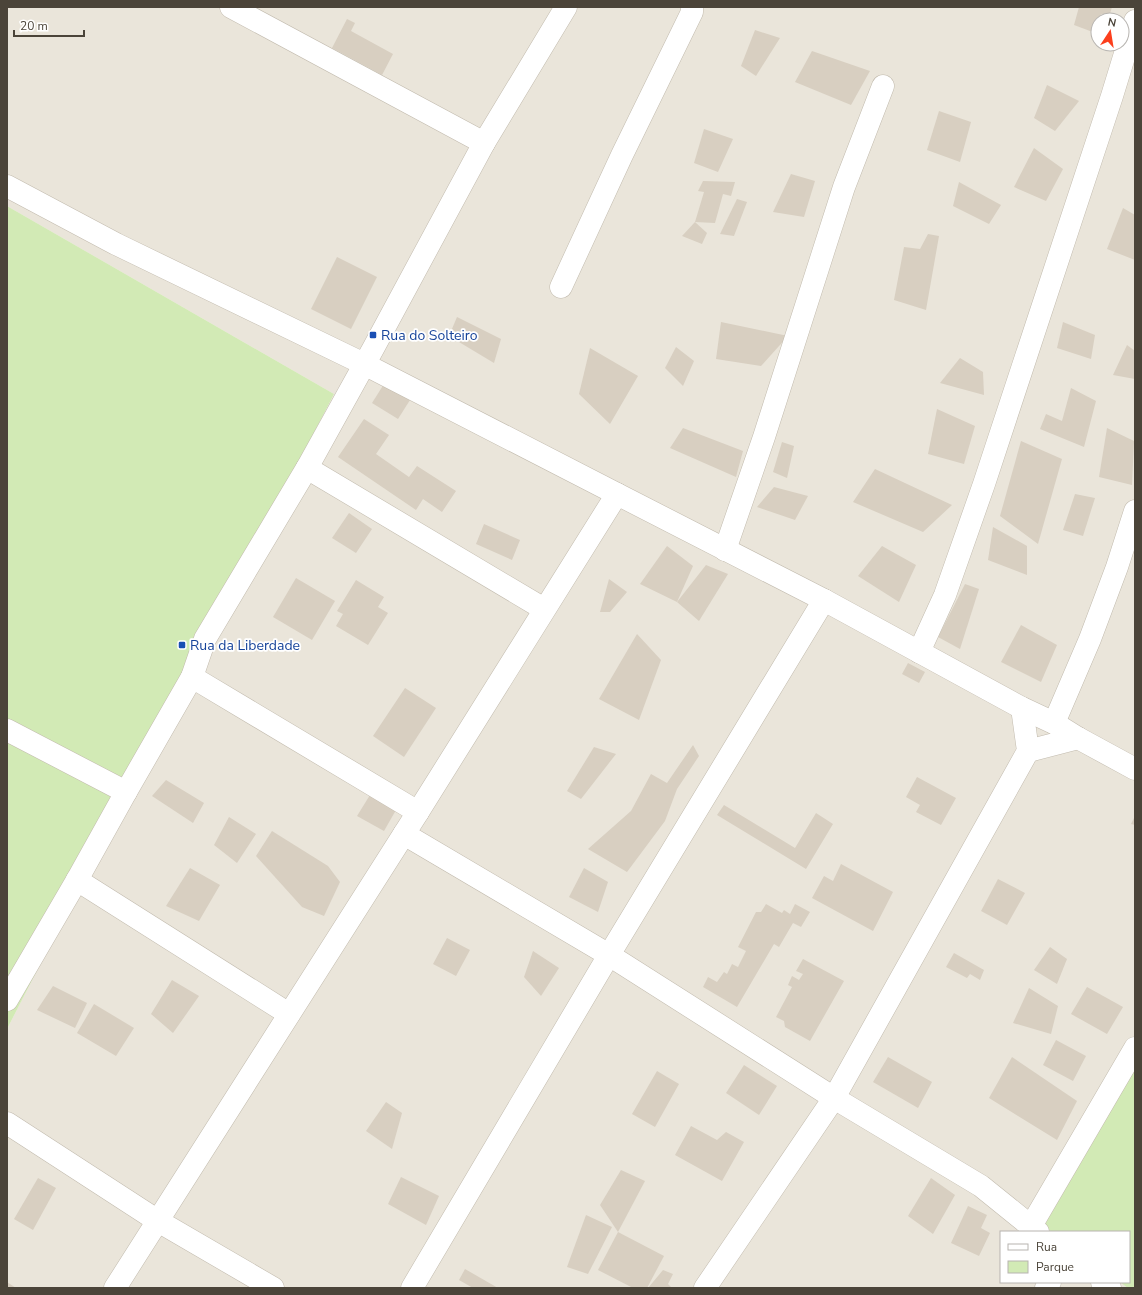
<svg xmlns="http://www.w3.org/2000/svg" width="1142" height="1295" viewBox="0 0 1142 1295" font-family="'Nunito Sans',sans-serif">
<style>
.residential{fill:#eae5da;fill-rule:evenodd}
.green{fill:#d2eab5}
.building{fill:#d8cfc1}
.lines{fill:none;stroke-linecap:round;stroke-linejoin:round}
.minor-casing{stroke:#c2bbae;stroke-width:23}
.minor{stroke:#fff;stroke-width:22}
.transit-dot{fill:#1a4fb4;stroke:#fff;stroke-width:1.5}
.labels{text-anchor:middle;dominant-baseline:central;stroke-width:3.5;stroke-linejoin:round;paint-order:stroke}
.transit-label{font-size:14px;fill:#164399;stroke:#fff;text-anchor:start}
</style>
<rect width="100%" height="100%" fill="#f6f3ec"/>
<path class="residential" d="M7,7H1135V1288H7V1029L334,394L7,206ZM1098,20H1122V44H1098ZM1001,1232H1129V1282H1001Z"/>
<g class="green">
<path d="M7,206L334,394L7,1029Z"/>
<path d="M1135,1062V1288H1128L1120,1282H1129V1232H1052L1041,1224Z"/>
</g>
<g class="building">
<path d="M1079,7H1112L1108,20H1098V34L1074,25Z"/>
<path d="M347,19L355,23L351,31L393,54L382,75L332,48Z"/>
<path d="M755,30L780,38L756,76L741,66Z"/>
<path d="M812,51L870,71L851,105L795,82Z"/>
<path d="M1047,85L1079,101L1055,131L1034,118Z"/>
<path d="M939,111L971,122L960,162L927,150Z"/>
<path d="M704,129L733,139L718,172L694,163Z"/>
<path d="M1034,148L1063,169L1046,201L1014,187Z"/>
<path d="M791,174L815,181L804,217L773,212Z"/>
<path d="M703,181L735,182L731,196L723,194L715,223L695,222L704,192L698,191Z"/>
<path d="M959,182L1001,205L989,224L953,206Z"/>
<path d="M737,199L747,202L734,236L720,234Z"/>
<path d="M1123,208L1135,215V260L1107,249Z"/>
<path d="M695,222L707,233L702,244L682,236Z"/>
<path d="M928,234L939,236L926,310L894,300L904,247L920,249Z"/>
<path d="M337,257L377,277L351,329L311,309Z"/>
<path d="M457,317L501,339L494,363L449,336Z"/>
<path d="M721,322L788,336L761,366L716,359Z"/>
<path d="M1063,322L1095,335L1091,359L1057,348Z"/>
<path d="M1127,345L1135,351V379L1113,375Z"/>
<path d="M676,347L694,361L683,386L665,368Z"/>
<path d="M590,348L638,376L610,424L579,394Z"/>
<path d="M960,358L983,372L984,395L940,383Z"/>
<path d="M384,384L410,400L398,419L372,403Z"/>
<path d="M1071,388L1096,401L1084,447L1040,429L1046,414L1062,421Z"/>
<path d="M937,409L975,426L964,464L928,454Z"/>
<path d="M364,419L389,435L376,454L409,477L417,466L456,491L442,512L423,499L416,510L338,457Z"/>
<path d="M683,428L743,451L736,477L670,448Z"/>
<path d="M1107,428L1134,441L1132,485L1099,477Z"/>
<path d="M1021,441L1062,459L1038,544L1000,516Z"/>
<path d="M782,442L794,446L787,478L773,472Z"/>
<path d="M875,469L952,505L923,532L853,502Z"/>
<path d="M774,487L808,496L795,520L757,507Z"/>
<path d="M1075,494L1095,498L1083,536L1063,530Z"/>
<path d="M349,513L372,529L356,553L332,538Z"/>
<path d="M484,524L520,540L512,560L476,544Z"/>
<path d="M993,527L1027,546V575L988,560Z"/>
<path d="M667,546L693,566L677,602L640,584Z"/>
<path d="M882,546L916,565L899,602L858,576Z"/>
<path d="M706,565L728,574L699,621L677,602Z"/>
<path d="M296,578L335,601L312,640L273,617Z"/>
<path d="M609,579L627,592L610,612H600Z"/>
<path d="M356,580L384,597L378,607L388,613L368,645L336,626L343,614L337,611Z"/>
<path d="M965,584L979,589L960,649L938,637Z"/>
<path d="M1021,625L1057,645L1041,682L1001,662Z"/>
<path d="M637,634L661,660L639,720L599,699Z"/>
<path d="M908,663L925,672L919,683L902,674Z"/>
<path d="M405,688L436,708L404,757L373,736Z"/>
<path d="M693,745L699,756L677,789L665,821L627,872L588,849L631,811L651,774L667,783Z"/>
<path d="M594,747L616,754L581,799L567,791Z"/>
<path d="M917,777L956,798L941,825L916,812L920,805L906,797Z"/>
<path d="M166,780L204,803L193,823L152,796Z"/>
<path d="M370,795L396,810L384,831L357,816Z"/>
<path d="M724,805L795,848L816,813L833,824L806,869L717,815Z"/>
<path d="M1135,816V825L1131,824Z"/>
<path d="M229,817L256,834L237,863L214,845Z"/>
<path d="M272,831L328,866L340,882L324,916L302,907L256,856Z"/>
<path d="M841,864L893,892L873,931L812,898L824,876L833,881Z"/>
<path d="M190,868L220,885L199,921L166,906Z"/>
<path d="M584,868L608,882L598,912L569,897Z"/>
<path d="M998,879L1025,893L1007,925L981,911Z"/>
<path d="M766,904L782,913L784,910L790,914L795,904L810,912L801,927L793,923L779,947L774,944L737,1007L703,987L708,977L717,982L724,972L727,974L732,964L738,967L746,951L738,947L756,912H761Z"/>
<path d="M447,938L470,950L456,976L433,964Z"/>
<path d="M1050,947L1067,959L1057,984L1034,970Z"/>
<path d="M533,951L559,968L541,996L524,977Z"/>
<path d="M954,953L984,970L980,980L970,974L967,978L946,967Z"/>
<path d="M803,959L844,981L810,1041L785,1027L784,1021L776,1017L792,987L788,985L792,976L799,980L803,974L796,971Z"/>
<path d="M172,980L199,996L173,1033L151,1014Z"/>
<path d="M53,986L87,1003L75,1028L37,1010Z"/>
<path d="M1087,987L1123,1007L1107,1034L1071,1014Z"/>
<path d="M1029,988L1058,1006L1051,1034L1013,1023Z"/>
<path d="M94,1004L134,1028L116,1056L77,1033Z"/>
<path d="M1056,1040L1086,1056L1073,1081L1043,1065Z"/>
<path d="M888,1057L932,1082L918,1108L873,1082Z"/>
<path d="M1012,1057L1077,1101L1057,1140L989,1098Z"/>
<path d="M744,1065L777,1086L759,1115L726,1093Z"/>
<path d="M657,1071L679,1084L655,1127L632,1114Z"/>
<path d="M386,1102L402,1113L392,1149L366,1131Z"/>
<path d="M691,1126L717,1140L726,1132L744,1142L722,1181L675,1155Z"/>
<path d="M621,1170L645,1181L618,1232L600,1205Z"/>
<path d="M401,1177L439,1196L426,1225L388,1204Z"/>
<path d="M38,1178L56,1188L33,1230L14,1219Z"/>
<path d="M931,1178L955,1195L933,1234L908,1216Z"/>
<path d="M968,1206L987,1215L981,1228L990,1233L979,1256L951,1243Z"/>
<path d="M586,1215L612,1227L588,1274L567,1267Z"/>
<path d="M618,1232L664,1256L647,1288H633L598,1270Z"/>
<path d="M465,1269L498,1288H473L459,1280Z"/>
<path d="M663,1270L673,1274L668,1284L672,1288H648Z"/>
<path d="M7,1282L16,1288H7Z"/>
</g>
<g class="lines">
<defs>
<g id="minor">
<path d="M231,7L484,143"/>
<path d="M7,186L116,244L364,364L617,494L824,600L1022,708L1054,723L1078,738L1135,769"/>
<path d="M561,287L622,155L692,12V7"/>
<path d="M307,468L544,609"/>
<path d="M725,550L764,437L844,187L883,86"/>
<path d="M919,652L945,595L984,484L1112,96L1135,21"/>
<path d="M192,677L418,812"/>
<path d="M1054,723L1090,639L1117,567L1135,511"/>
<path d="M7,730L126,792"/>
<path d="M1028,751L1078,738"/>
<path d="M404,834L609,955L834,1098L981,1186L1038,1232"/>
<path d="M77,880L289,1014"/>
<path d="M7,1000L77,880L126,792L192,677L205,639L307,468L374,347L484,143L566,7"/>
<path d="M7,1123L158,1221L273,1288"/>
<path d="M1031,1226L1135,1048"/>
<path d="M1102,1282L1110,1288"/>
<path d="M115,1288L418,812L617,494"/>
<path d="M412,1288L609,955L824,600"/>
<path d="M705,1288L834,1098L1028,751L1022,708"/>
<path d="M1046,1288L1050,1282"/>
</g>
</defs>
<use href="#minor" class="minor-casing"/>
<use href="#minor" class="minor"/>
</g>
<g class="transit-dot">
<rect x="369" y="331" width="8" height="8" rx="2"/>
<rect x="178" y="641" width="8" height="8" rx="2"/>
</g>
<g class="labels">
<g class="transit-label">
<text x="381" y="335">Rua do Solteiro</text>
<text x="190" y="645">Rua da Liberdade</text>
</g>
</g>
<rect width="1142" height="1295" fill="none" stroke="#4b4439" stroke-width="16"/>
<rect x="1000" y="1231" width="130" height="52" fill="#ffffff" stroke="#b7b4b0"/>
<rect x="1008" y="1244" width="20" height="6" fill="#ffffff" stroke="#b7b4b0"/>
<text x="1036" y="1251" font-size="12" fill="#4b4439">Rua</text>
<rect x="1008" y="1261" width="20" height="12" fill="#d2eab5" stroke="#b7b4b0"/>
<text x="1036" y="1271" font-size="12" fill="#4b4439">Parque</text>
<g transform="translate(1110 32) rotate(12)"><circle r="19" fill="#ffffff" stroke="#b7b4b0"/>
<path d="M0-3L7 15L0 10L-7 15Z" fill="#fc3f1d"/>
<text y="-6" font-size="11" font-weight="bold" text-anchor="middle" fill="#4b4439">N</text>
</g>
<path d="M14 30v6h70v-6" fill="none" stroke="#4b4439" stroke-width="2"/>
<text x="20" y="30" font-size="12" fill="#4b4439" stroke="#ffffff" stroke-width="3" paint-order="stroke">20 m</text>
</svg>
